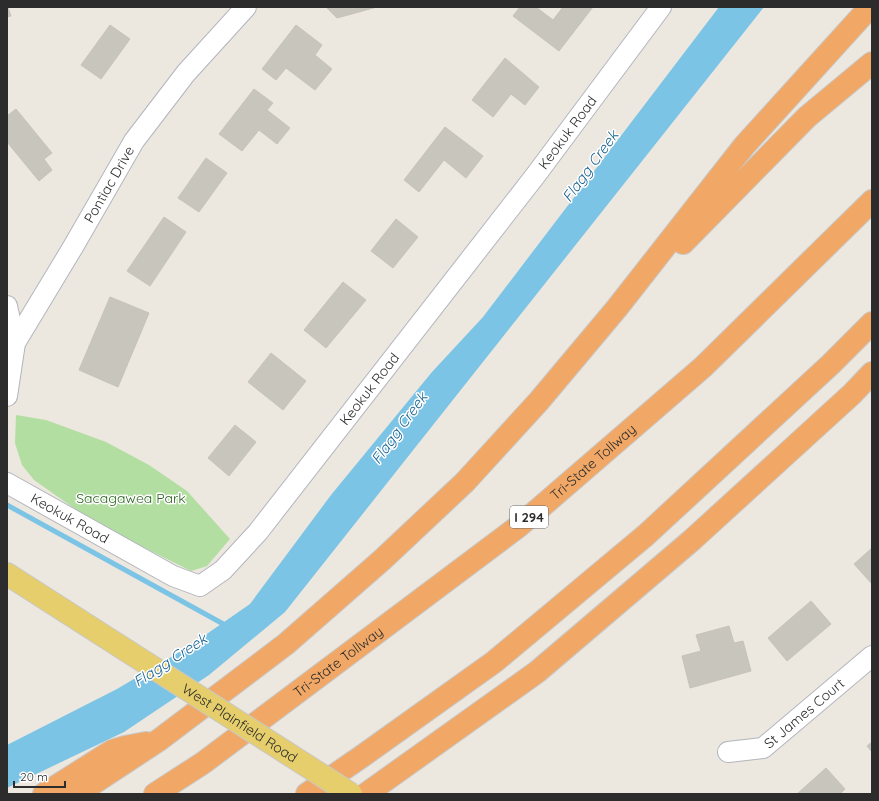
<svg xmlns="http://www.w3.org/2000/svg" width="879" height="801" viewBox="0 0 879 801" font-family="Quicksand,sans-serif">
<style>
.green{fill:#b3dea1}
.water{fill:#7cc4e5}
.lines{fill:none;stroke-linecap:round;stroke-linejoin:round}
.stream{stroke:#7cc4e5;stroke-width:5}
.building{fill:#c8c5bd;stroke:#c7c3b9}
.minor-casing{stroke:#b3b5be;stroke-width:22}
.major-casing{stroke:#c8c8c8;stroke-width:24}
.highway-casing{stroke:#c8c8c8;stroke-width:24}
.minor{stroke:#fff;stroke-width:20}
.major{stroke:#e5ce6b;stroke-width:22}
.highway{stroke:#f1a866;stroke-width:22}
.major-bridge-casing{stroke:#c8c8c8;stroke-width:24;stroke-linecap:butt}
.major-bridge{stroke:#e5ce6b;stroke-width:22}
.labels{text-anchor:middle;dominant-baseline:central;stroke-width:3;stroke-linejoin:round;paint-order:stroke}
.shield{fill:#fff;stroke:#6b6b6b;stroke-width:1}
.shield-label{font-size:13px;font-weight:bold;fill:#2c2c2c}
.street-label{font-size:14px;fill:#2c2c2c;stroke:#fff}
.park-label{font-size:14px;fill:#2c6321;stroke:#fff}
.water-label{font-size:15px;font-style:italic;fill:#196392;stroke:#fff}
</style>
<rect width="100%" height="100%" fill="#ece7df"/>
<path class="green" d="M16,415L46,420L106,442L149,465L187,491L230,539L207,566L191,571L133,542L81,513L34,480L22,465L15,443Z"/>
<path class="water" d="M719,7H764L285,612L209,675L124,732L7,788V745L117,689L188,647L250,604L331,495L432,372L483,317Z"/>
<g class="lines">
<path class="stream" d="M7,505L227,626"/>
</g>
<g class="building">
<path d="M7,7H8L11,16L7,17Z"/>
<path d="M326,7H377L337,18Z"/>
<path d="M520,7H536L553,20L563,7H593L559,51L513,16Z"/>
<path d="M110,25L130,39L101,79L81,65Z"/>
<path d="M296,25L322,45L315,55L332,69L315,90L286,68L276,80L262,69Z"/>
<path d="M505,58L539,87L525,105L511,94L493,117L472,100Z"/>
<path d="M254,89L273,103L267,110L290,128L277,144L259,130L242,151L219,134Z"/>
<path d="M16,109L52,153L44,159L52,170L39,181L7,142V116Z"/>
<path d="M445,127L483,156L466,178L444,160L419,192L404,180Z"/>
<path d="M206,158L227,173L199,212L178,198Z"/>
<path d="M164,217L186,232L150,286L127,271Z"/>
<path d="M396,219L418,237L393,268L371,251Z"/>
<path d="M343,282L366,300L326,348L304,330Z"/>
<path d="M110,297L149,313L118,387L79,370Z"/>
<path d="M271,353L306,381L283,410L248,382Z"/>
<path d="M235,425L256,442L229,476L208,458Z"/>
<path d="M872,548V584L854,564Z"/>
<path d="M811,601L831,624L787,661L768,638Z"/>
<path d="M729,626L734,643L743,641L751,671L690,688L682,656L701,651L696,635Z"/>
<path d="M872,742V752L867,746Z"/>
<path d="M826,768L845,789L840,794H797Z"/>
</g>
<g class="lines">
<defs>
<g id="minor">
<path d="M7,306L15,343"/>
<path id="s1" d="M7,396L15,343L73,247L134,141L186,73L246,7"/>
<path id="s2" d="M7,483L173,576L200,586L223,570L258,532L535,176L661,7"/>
<path id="s3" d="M728,752L763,748L872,656"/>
</g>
<path id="major" d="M7,574L121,647"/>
<g id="highway">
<path d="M683,243L807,117L872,63"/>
<path d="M44,794L112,751L125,747L146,743"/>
<path d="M77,794L159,740L286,644L382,560L465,482L539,401L617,308L744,146L870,7"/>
<path id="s4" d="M155,794L203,763L519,526L703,367L872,201"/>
<path d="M307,794L361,757L494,662L646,535L831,364L872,323"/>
<path d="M366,794L537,672L692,540L852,394L872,373"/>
</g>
</defs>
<use href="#minor" class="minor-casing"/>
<use href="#major" class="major-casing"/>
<use href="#highway" class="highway-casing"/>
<use href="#minor" class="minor"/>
<use href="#major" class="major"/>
<use href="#highway" class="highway"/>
<defs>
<g id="major-bridge">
<path id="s5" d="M121,647L351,794"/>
</g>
</defs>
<use href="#major-bridge" class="major-bridge-casing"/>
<use href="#major-bridge" class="major-bridge"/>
</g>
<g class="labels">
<rect class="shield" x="510" y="506" width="38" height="22" rx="3"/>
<g class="shield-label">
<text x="529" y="517">I 294</text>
</g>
<g class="street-label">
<text stroke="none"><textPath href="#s2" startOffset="804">Keokuk Road</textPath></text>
<text stroke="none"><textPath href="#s1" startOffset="238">Pontiac Drive</textPath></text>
<text stroke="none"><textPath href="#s2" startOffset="480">Keokuk Road</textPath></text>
<text stroke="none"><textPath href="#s4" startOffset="550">Tri-State Tollway</textPath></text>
<text stroke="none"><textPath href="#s2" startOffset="72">Keokuk Road</textPath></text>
<text stroke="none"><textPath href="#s4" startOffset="226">Tri-State Tollway</textPath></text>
<text stroke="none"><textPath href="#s3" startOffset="89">St James Court</textPath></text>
<text stroke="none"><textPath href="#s5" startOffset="141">West Plainfield Road</textPath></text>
</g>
<g class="park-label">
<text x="131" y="498">Sacagawea Park</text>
</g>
<g class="water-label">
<text transform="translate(590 166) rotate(-54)">Flagg Creek</text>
<text transform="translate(399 428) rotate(-54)">Flagg Creek</text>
<text transform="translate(170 660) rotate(-33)">Flagg Creek</text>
</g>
</g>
<rect width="879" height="801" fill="none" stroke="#2c2c2c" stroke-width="16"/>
<path d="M14 781v6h51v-6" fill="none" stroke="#2c2c2c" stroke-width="2"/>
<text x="20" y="781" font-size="12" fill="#2c2c2c" stroke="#ffffff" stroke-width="3" paint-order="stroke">20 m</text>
</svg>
